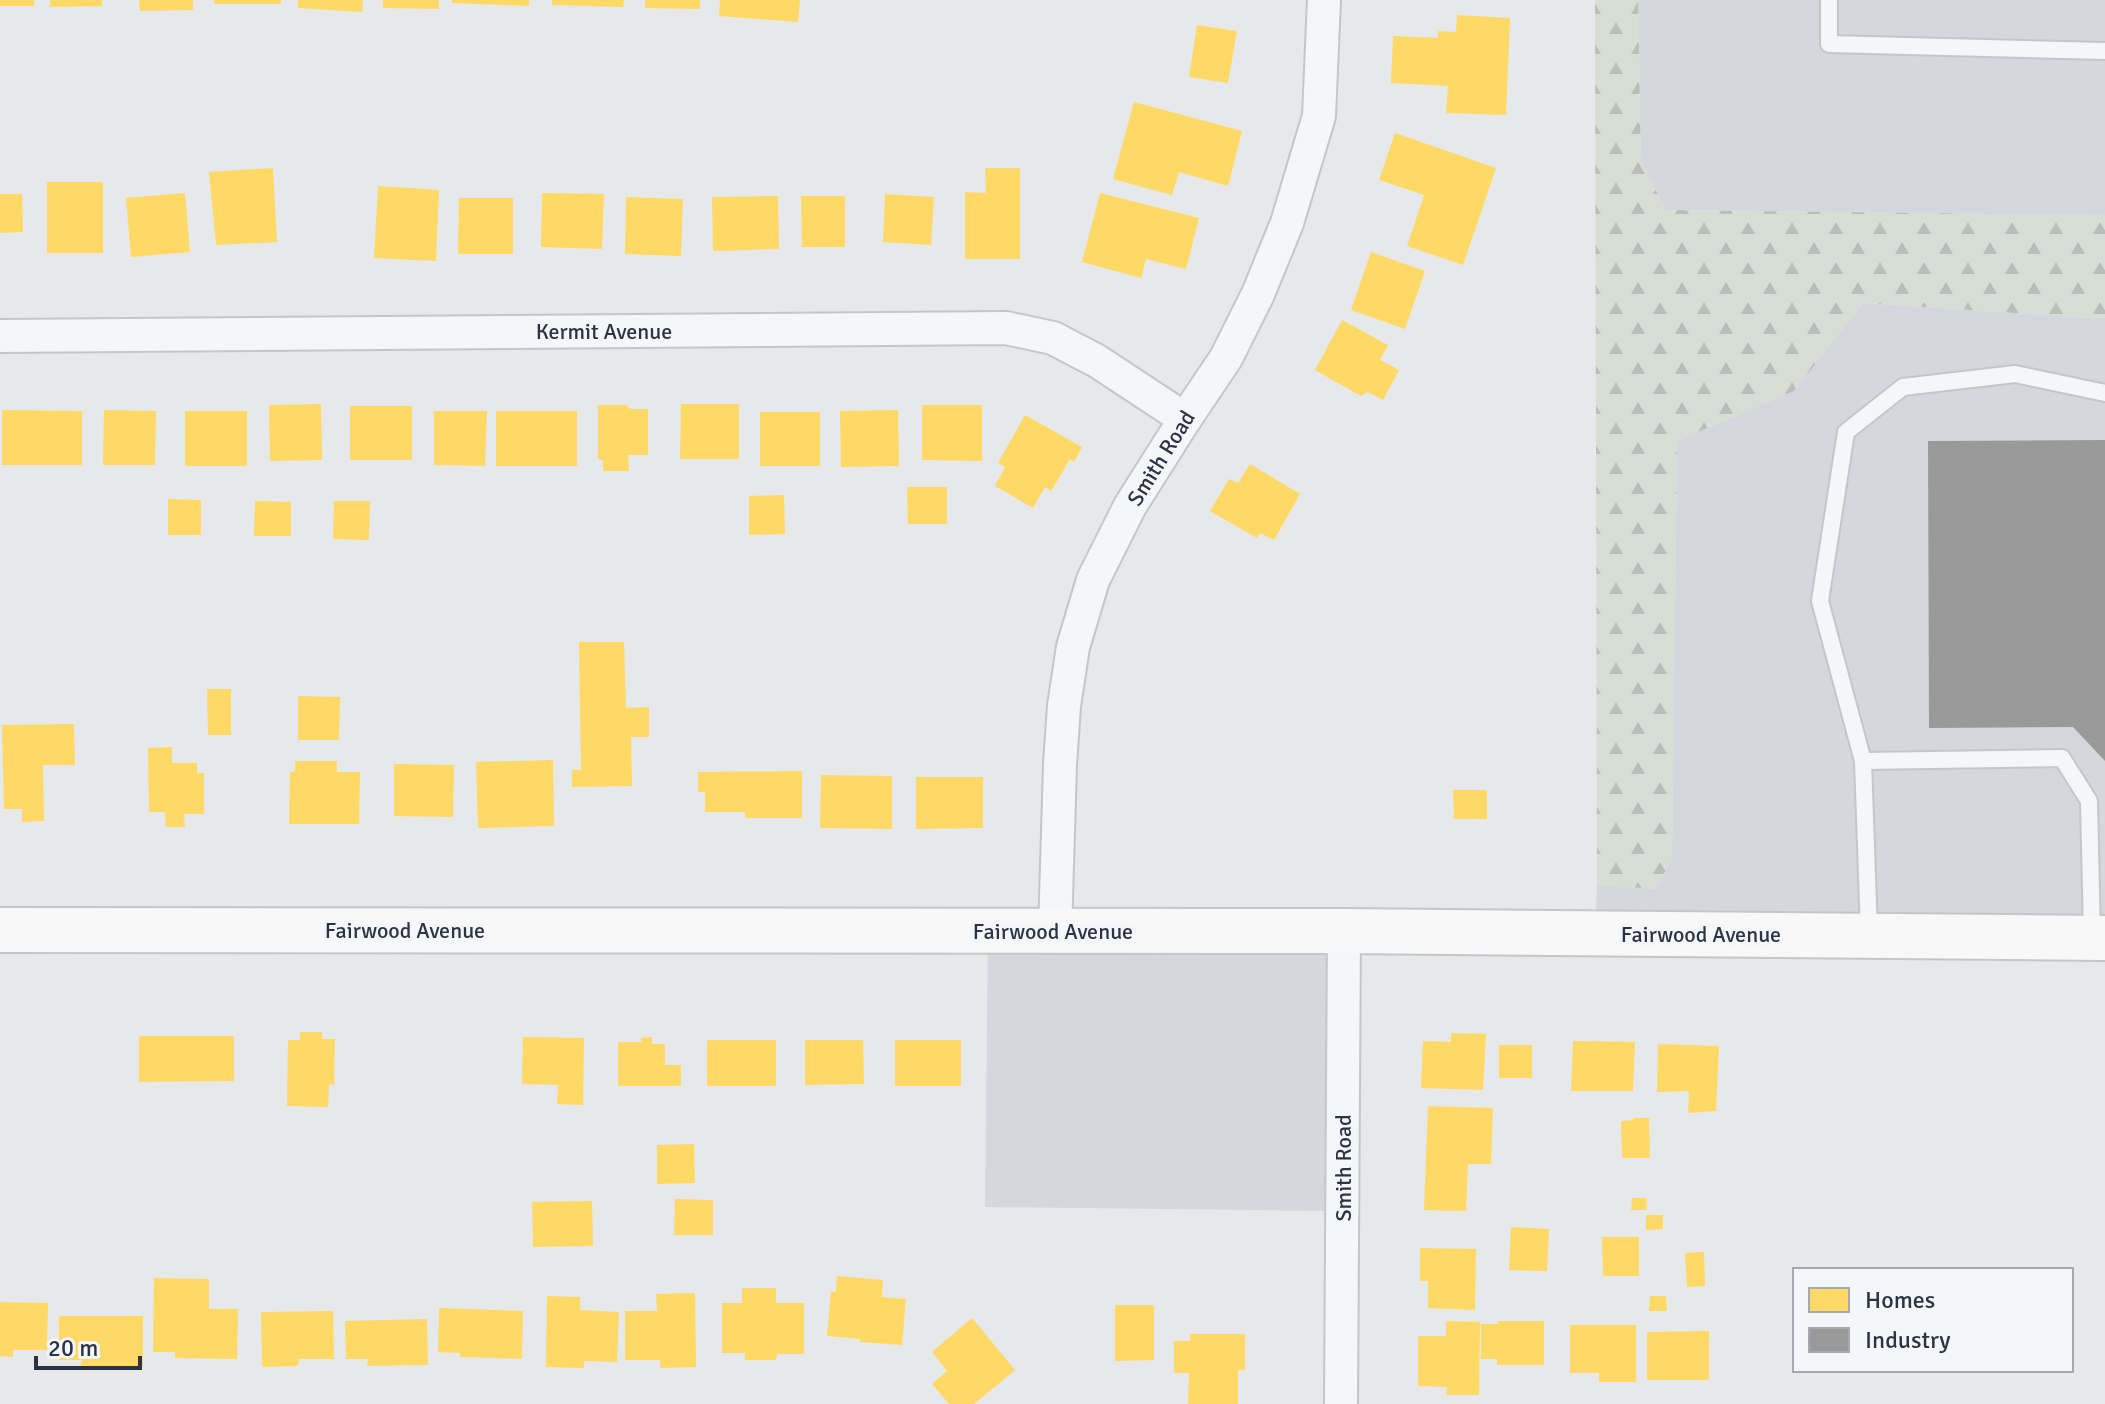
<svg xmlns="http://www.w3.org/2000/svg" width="2105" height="1404" viewBox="0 0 2105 1404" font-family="Signika,sans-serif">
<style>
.built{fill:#d4d7dd}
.forest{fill:url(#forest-firs)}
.homes{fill:#ffd966}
.industry{fill:#999}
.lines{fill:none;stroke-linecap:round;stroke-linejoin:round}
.lane-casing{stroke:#c4c6c8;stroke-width:20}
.street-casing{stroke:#c4c6c8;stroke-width:36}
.secondary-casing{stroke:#c4c6c8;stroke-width:48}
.lane{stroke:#f5f6f7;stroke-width:16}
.street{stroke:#f5f6f7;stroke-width:32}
.secondary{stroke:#f8f8f8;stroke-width:44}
.labels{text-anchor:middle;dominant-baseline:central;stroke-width:8;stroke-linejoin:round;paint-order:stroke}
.street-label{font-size:22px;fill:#2b3445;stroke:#f4f6f9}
</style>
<defs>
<pattern id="forest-firs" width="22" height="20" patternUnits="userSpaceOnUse" patternTransform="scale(2)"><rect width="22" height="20" fill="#d6ded6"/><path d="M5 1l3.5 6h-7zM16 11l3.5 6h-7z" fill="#b8bfb9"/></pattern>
</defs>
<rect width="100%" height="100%" fill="#e6e8ea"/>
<g class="built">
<path d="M1638,0H2105V215L1666,210L1641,162Z"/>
<path d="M1863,303L2105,319V943L1595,939L1597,885L1656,889L1672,858L1677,441L1794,391Z"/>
<path d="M988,934L1333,937L1331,1211L985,1207Z"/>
</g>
<path class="forest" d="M1595,0H1638L1641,162L1666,210L2105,215V319L1864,303L1794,391L1677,441L1672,858L1656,889L1597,885Z"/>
<g class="homes">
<rect x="0" y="0" width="34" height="6"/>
<path d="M50,0H102V6L50,7Z"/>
<path d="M139,0H193V10L140,11Z"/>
<rect x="214" y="0" width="67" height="4"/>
<path d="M298,0H363L362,12L298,8Z"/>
<path d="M383,0H439V9L383,8Z"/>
<path d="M452,0H529V6L452,3Z"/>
<path d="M552,0H624L623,7L552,5Z"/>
<path d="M645,0H700V9L645,8Z"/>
<path d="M720,0H800L798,22L719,16Z"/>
<path d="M1457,15L1510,18L1506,115L1446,113L1448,86L1391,83L1393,36L1438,38V31L1456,32Z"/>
<path d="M1197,25L1237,31L1228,83L1189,77Z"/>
<path d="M1134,102L1242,131L1228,186L1179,172L1172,195L1113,179Z"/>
<path d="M1395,133L1496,168L1463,265L1407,246L1424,195L1379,180Z"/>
<path d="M273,168L277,242L216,245L209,172Z"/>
<path d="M985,168H1020V259H965V192L986,193Z"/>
<rect x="47" y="182" width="56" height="71"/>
<path d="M378,186L439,190L436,261L374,258Z"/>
<path d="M185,193L190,252L131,257L126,198Z"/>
<path d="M542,193L604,194L602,249L541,247Z"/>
<path d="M1100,193L1199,218L1186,269L1146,259L1141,278L1082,262Z"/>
<path d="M0,194H22L23,232L0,233Z"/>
<path d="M885,194L934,197L931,245L883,242Z"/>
<path d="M778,196L779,249L713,251L712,197Z"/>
<path d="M801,196H845V247H802Z"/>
<path d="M626,197L683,199L681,256L625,254Z"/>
<path d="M459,198H513V254H458Z"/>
<path d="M1371,252L1425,271L1405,329L1351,310Z"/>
<path d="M1342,320L1388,345L1380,360L1399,370L1383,400L1368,392L1361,396L1315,370Z"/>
<path d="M321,404L322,460L270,461L269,405Z"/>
<path d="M681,404H739V459H680Z"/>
<path d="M598,405H626L631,409H648V455H628L629,471H603V460L598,459Z"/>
<path d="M922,405H982V461L922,460Z"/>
<rect x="350" y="406" width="62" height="54"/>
<path d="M2,410L82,411V465H2Z"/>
<path d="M104,410L156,411L155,465H103Z"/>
<path d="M898,410L899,466L841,467L840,411Z"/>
<rect x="185" y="411" width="62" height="55"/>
<path d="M434,411H487L485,466L434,465Z"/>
<rect x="496" y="411" width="81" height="55"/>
<rect x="760" y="412" width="60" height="54"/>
<path d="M1025,415L1082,447L1074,462L1070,459L1051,491L1045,487L1033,508L995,486L1005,467L998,463Z"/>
<path d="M1250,464L1300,494L1274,540L1260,533L1257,538L1210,511L1229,479L1238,483Z"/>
<path d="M907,487H947V524H908Z"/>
<path d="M784,495L785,534L749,535V496Z"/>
<path d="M168,499L201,500V535H168Z"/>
<path d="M255,501L291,502V536H254Z"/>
<path d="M334,501H370L369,540L333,539Z"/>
<path d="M579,642H624L626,708L649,707V737H631L632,786L572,787V770H581Z"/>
<path d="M207,689H231V735H208Z"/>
<path d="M298,696L340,697L339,740H298Z"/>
<path d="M74,724L75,765H43L44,821L22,822V809H4L2,725Z"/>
<path d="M172,747V763H197V773H204V814H184L185,827H166L165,812H149L148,748Z"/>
<path d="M553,760L554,826L478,828L476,762Z"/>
<path d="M295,761H337V772H360L359,824H289L290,772H295Z"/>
<path d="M394,764L454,765L453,817L394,816Z"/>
<path d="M802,771V818H745V812H705V792H698V772Z"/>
<path d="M821,775L892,776V829L820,828Z"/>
<path d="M916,777H983V828L916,829Z"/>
<path d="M1453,790H1487V819H1454Z"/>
<path d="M300,1032H322V1039H335L334,1085L329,1084L328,1107L287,1106L288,1040H300Z"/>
<path d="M1451,1033L1486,1034L1483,1090L1421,1088L1423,1041L1451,1042Z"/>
<path d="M139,1036H234V1081L139,1082Z"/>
<path d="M523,1037L584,1038L583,1105L557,1104L558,1085L522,1084Z"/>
<path d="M652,1037V1044H665V1065H681V1086H618V1042H641V1038Z"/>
<rect x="707" y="1040" width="69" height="46"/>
<path d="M805,1040H863L864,1084L805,1085Z"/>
<rect x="895" y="1040" width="66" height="46"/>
<path d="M1573,1041L1635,1042L1633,1091H1571Z"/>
<path d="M1658,1044L1719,1046L1716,1111L1688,1113L1689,1091L1657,1092Z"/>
<rect x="1499" y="1045" width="33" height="33"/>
<path d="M1428,1106L1493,1108L1491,1164H1468L1466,1211L1424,1210Z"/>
<path d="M1633,1118H1649L1650,1158H1622L1621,1121L1633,1120Z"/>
<path d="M694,1144L695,1183L657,1184V1145Z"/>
<path d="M1632,1198H1647L1646,1210H1631Z"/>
<path d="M675,1199L713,1200V1235H674Z"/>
<path d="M592,1201L593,1246L533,1247L532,1202Z"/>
<path d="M1646,1215H1663V1229L1646,1230Z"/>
<path d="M1511,1227L1549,1229L1547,1271L1509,1270Z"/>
<path d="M1602,1237H1639V1276H1603Z"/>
<path d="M1420,1248L1476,1249L1475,1310L1428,1308V1281H1420Z"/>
<path d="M1704,1252L1705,1286L1687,1287L1685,1253Z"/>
<path d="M837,1276L883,1280L882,1297L906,1299L902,1345L860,1342V1339L827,1336L831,1292H836Z"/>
<path d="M154,1278L209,1279V1309H238L237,1359L175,1358V1352H153Z"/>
<path d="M742,1288H776V1303H804V1354H777L776,1360H745V1353H722V1303H742Z"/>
<path d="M695,1293L696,1367L660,1368V1360H625V1311H657L656,1294Z"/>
<path d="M547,1296L580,1297V1310L619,1312L617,1362L584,1361V1368L546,1367Z"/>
<path d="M1650,1296H1666L1667,1311H1649Z"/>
<path d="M0,1302L48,1303L47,1350H13V1357L0,1356Z"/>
<path d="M1115,1305H1154V1360L1115,1361Z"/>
<path d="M439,1308L523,1311L522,1359L460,1357V1353L438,1352Z"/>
<path d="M333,1311L334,1359H299L298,1366L262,1367L261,1312Z"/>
<path d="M59,1316H143V1366H81L82,1360H59Z"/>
<path d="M972,1318L1015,1370L974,1404H949L932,1384L947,1371L932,1352Z"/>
<path d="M427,1319L428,1365L367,1366L368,1359H346L345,1321Z"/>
<path d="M1446,1321L1480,1322L1479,1395H1446L1447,1387L1418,1386V1336H1446Z"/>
<path d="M1498,1321H1544V1365H1497V1359H1481V1324H1498Z"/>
<path d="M1570,1325H1636V1382H1599V1373H1570Z"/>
<path d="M1709,1331V1380H1647V1332Z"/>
<path d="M1190,1334H1245V1370H1238V1404H1188L1189,1373H1174V1341H1190Z"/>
</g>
<path class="industry" d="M2105,440V761L2073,727L1929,728L1928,441Z"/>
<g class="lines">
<defs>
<g id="lane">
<path d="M1829,0V44L2105,51"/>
<path d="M1863,761L2062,758L2089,801L2092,936"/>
<path d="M1869,933L1863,761L1820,601L1846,432L1903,387L2015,374L2105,393"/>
</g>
<g id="street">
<path d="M0,336L1006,328L1053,338L1097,361L1185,419"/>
<path d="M1055,932L1060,765L1064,706L1073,647L1093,580L1130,506L1185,419L1226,358L1258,294L1287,223L1319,116L1324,0"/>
<path d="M1341,1404L1344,931"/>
</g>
<path id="secondary" d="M0,930L1344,931L2105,938"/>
</defs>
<use href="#lane" class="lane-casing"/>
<use href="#street" class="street-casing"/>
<use href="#secondary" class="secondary-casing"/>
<use href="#lane" class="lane"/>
<use href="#street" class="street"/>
<use href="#secondary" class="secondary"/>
</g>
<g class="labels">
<g class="street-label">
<text x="604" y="331">Kermit Avenue</text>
<text transform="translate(1161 458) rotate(-58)">Smith Road</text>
<text x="405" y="930">Fairwood Avenue</text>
<text x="1053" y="931">Fairwood Avenue</text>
<text x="1701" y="934">Fairwood Avenue</text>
<text transform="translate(1343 1168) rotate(-90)">Smith Road</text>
</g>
</g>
<rect x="1793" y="1268" width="280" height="104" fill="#f4f6f9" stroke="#a4a8b1" stroke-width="2"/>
<rect x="1809" y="1288" width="40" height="24" fill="#ffd966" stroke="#a4a8b1" stroke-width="2"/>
<text x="1865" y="1308" font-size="24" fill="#2b3445">Homes</text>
<rect x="1809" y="1328" width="40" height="24" fill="#999999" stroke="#a4a8b1" stroke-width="2"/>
<text x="1865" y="1348" font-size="24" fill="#2b3445">Industry</text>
<path d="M36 1356v12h104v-12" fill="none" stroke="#2b3445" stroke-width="4"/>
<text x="48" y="1356" font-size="24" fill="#2b3445" stroke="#f4f6f9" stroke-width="6" paint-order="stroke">20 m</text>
</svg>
